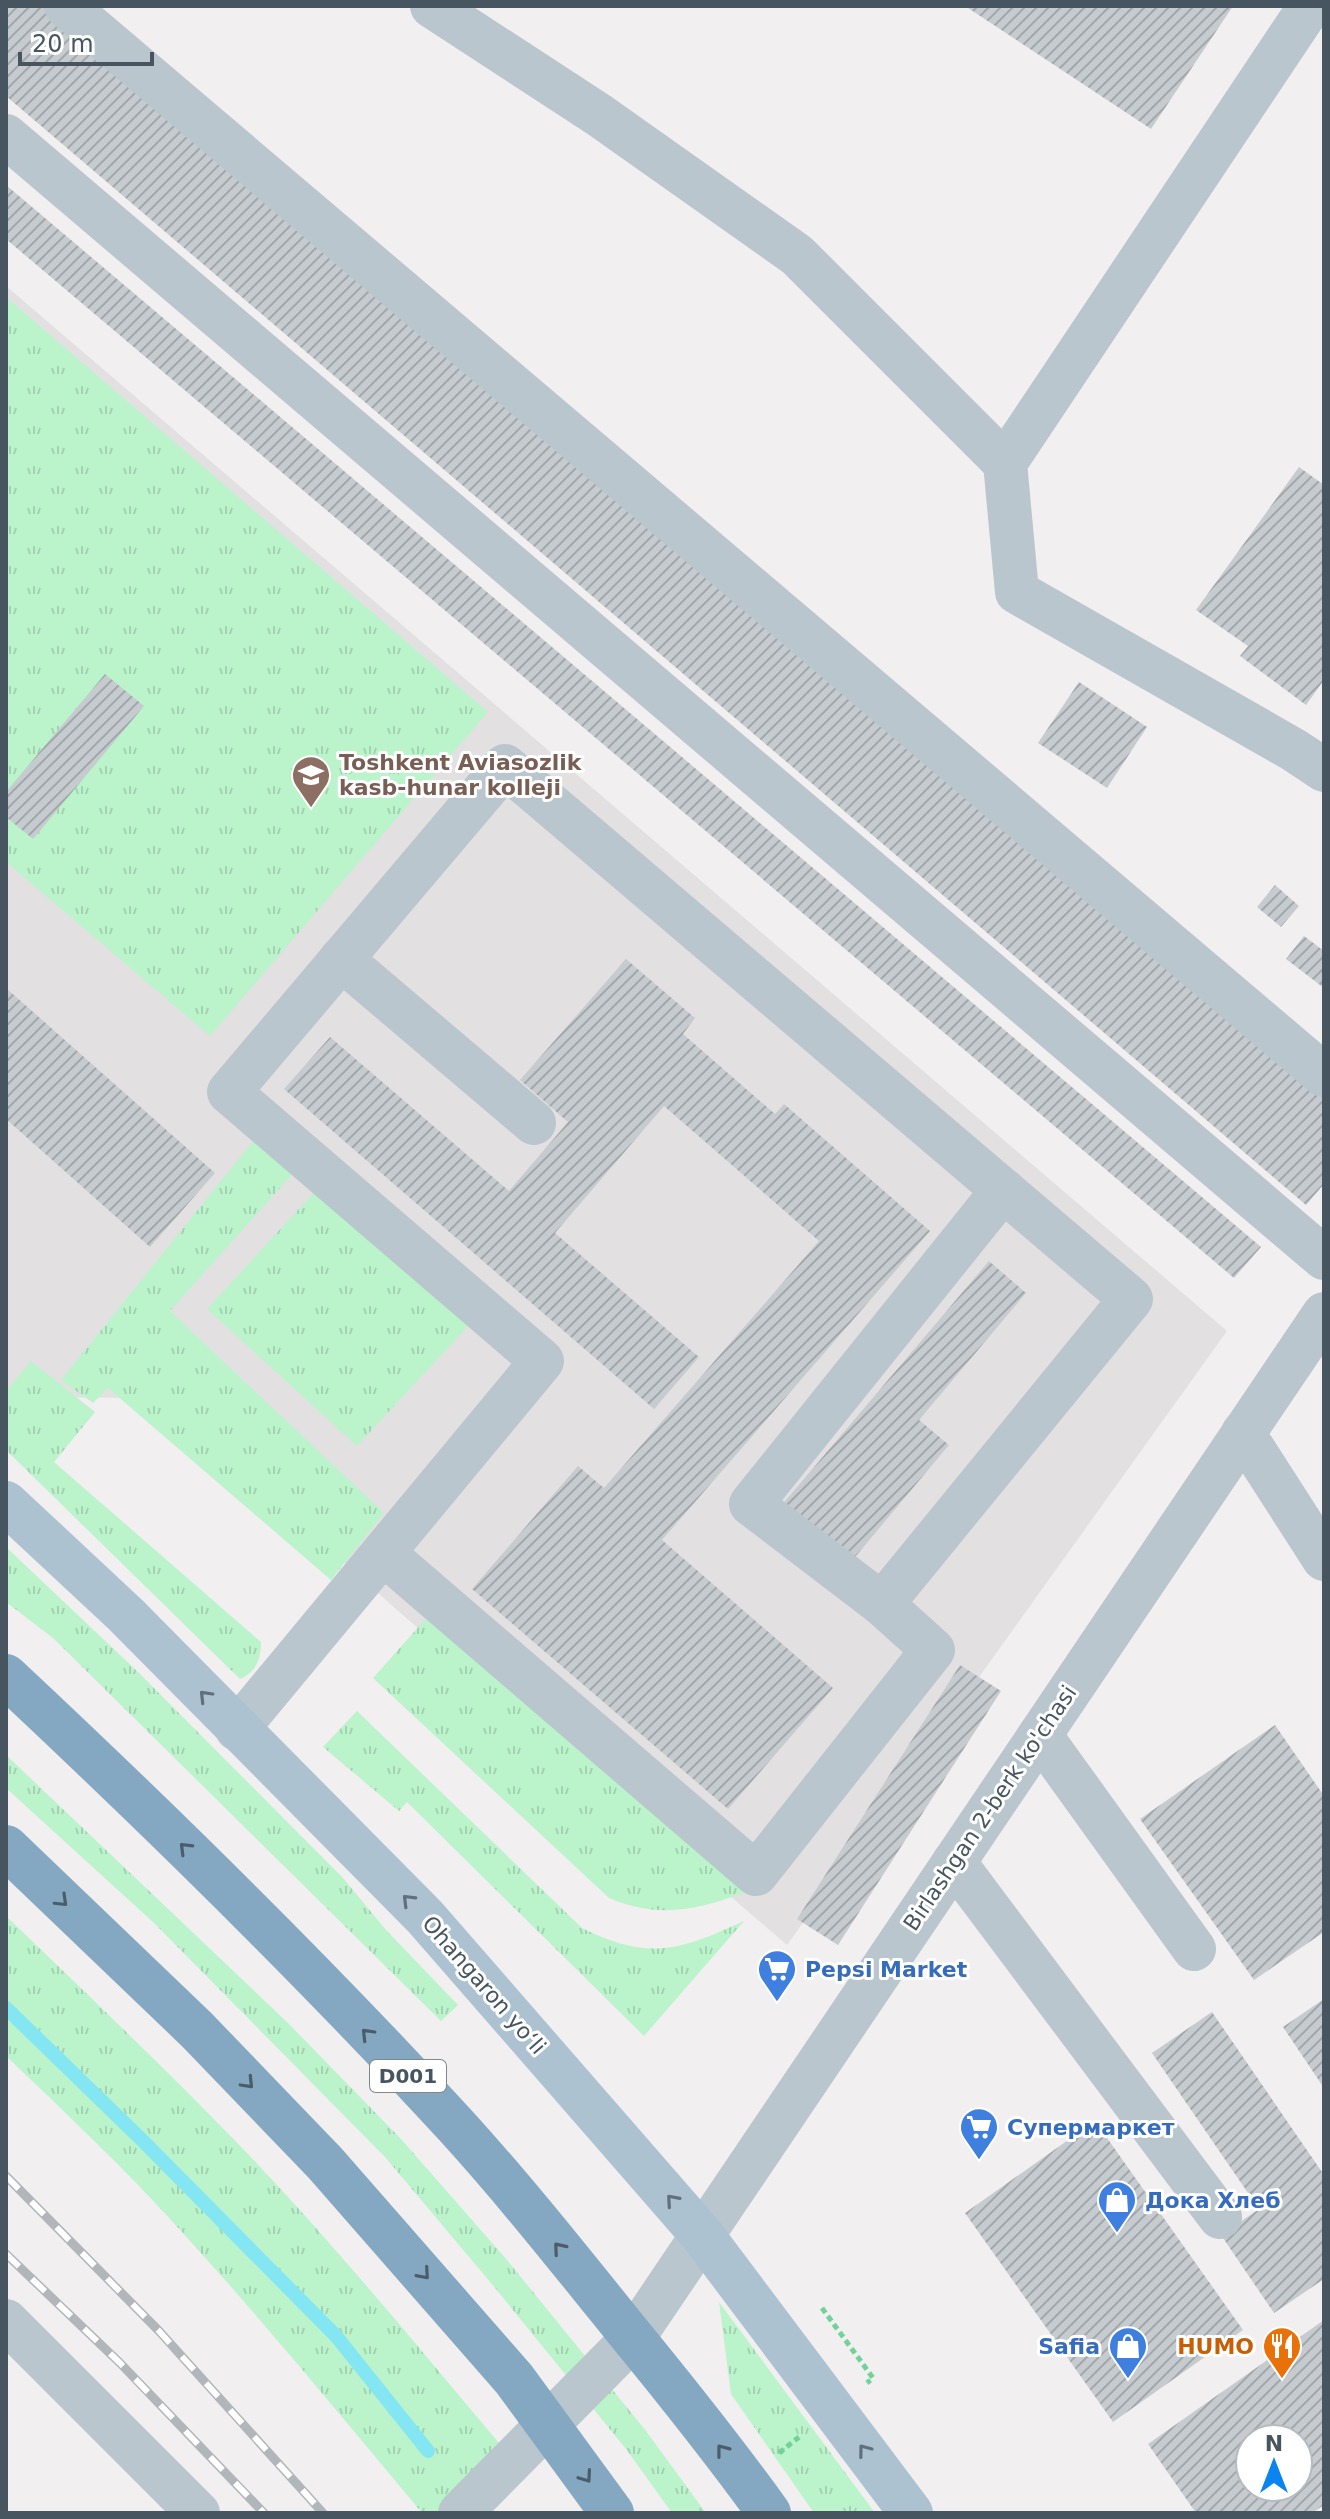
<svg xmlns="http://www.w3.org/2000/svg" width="1330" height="2519" viewBox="0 0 1330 2519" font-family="'DejaVu Sans',sans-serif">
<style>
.education{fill:#e3e0e2}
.grass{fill:url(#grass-tufts)}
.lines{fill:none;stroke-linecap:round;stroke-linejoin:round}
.stream{stroke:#85e6f3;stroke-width:14}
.building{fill:url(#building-hatch);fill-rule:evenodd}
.path{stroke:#70d49a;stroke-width:5;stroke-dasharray:6 4;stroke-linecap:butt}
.minor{stroke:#bac6ce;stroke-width:44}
.major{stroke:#adc2d1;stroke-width:44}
.highway{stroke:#84a8c2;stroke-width:44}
.rail-casing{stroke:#b1b6bb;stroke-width:9}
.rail{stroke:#fff;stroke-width:6;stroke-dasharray:18;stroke-linecap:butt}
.oneway{stroke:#60707c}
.oneway2{stroke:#4c5d69}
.labels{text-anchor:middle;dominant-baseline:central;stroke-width:6;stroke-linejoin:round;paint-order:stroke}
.shield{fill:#fff;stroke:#7e888f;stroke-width:2}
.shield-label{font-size:20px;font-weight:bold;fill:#46555f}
.education-label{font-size:22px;font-weight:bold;fill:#785e54;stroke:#fff;text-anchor:start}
.street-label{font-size:22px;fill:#46555f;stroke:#fff}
.shop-label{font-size:22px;font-weight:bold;fill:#366cbe;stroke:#fff;text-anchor:start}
.food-label{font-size:22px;font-weight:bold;fill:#c56008;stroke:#fff;text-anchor:end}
</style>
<defs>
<pattern id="grass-tufts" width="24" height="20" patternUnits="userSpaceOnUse" patternTransform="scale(2)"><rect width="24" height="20" fill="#bbf3cb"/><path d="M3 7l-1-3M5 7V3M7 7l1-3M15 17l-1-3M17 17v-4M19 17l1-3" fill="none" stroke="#a2d2b1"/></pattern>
<pattern id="building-hatch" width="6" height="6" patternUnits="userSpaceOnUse" patternTransform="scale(2)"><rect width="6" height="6" fill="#c6cbd0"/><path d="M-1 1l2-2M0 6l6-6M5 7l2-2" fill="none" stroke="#a3a8ac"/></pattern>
</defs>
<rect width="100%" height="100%" fill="#f2eff0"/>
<path class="education" d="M6,286L1227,1331L787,1945L397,1610L162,1398L6,1397Z"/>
<g class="grass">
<path d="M6,297L488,712L210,1036L6,862Z"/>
<path d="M254,1140L296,1170L170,1311L384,1513L331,1580L108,1388L93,1403L61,1380Z"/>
<path d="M320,1186L471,1323L357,1446L207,1309Z"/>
<path d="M31,1361L95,1412L54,1462L261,1642C261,1659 256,1672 240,1679L6,1450V1391Z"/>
<path d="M6,1547L139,1673L343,1878L386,1930L458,2005L441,2021L53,1638L6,1602Z"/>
<path d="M430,1614L746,1892C698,1910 658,1919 609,1898L373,1678Z"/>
<path d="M357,1711L582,1928C648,1961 679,1951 744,1921L644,2036L407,1802L399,1811L323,1747Z"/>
<path d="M6,1755L288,2023L401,2139L507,2260L646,2431L706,2513H672L626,2449L491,2283L385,2157L154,1923L6,1788Z"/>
<path d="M6,1916C87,1994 168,2071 245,2151C342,2252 430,2362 521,2469L462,2513H422C343,2418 265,2323 182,2232C126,2170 66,2113 6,2056Z"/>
<path d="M719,2302L875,2513H814L731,2394Z"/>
</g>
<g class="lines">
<path class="stream" d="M6,2008L142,2140L336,2336L428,2451"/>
</g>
<g class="building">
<path d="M6,6H48L1324,1091V1184L1306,1205L6,96Z"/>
<path d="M965,6H1233L1151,129Z"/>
<path d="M6,185L1261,1247L1234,1278L6,239Z"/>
<path d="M1299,467L1324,485V680L1306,705L1240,656L1248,646L1196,610Z"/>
<path d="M105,674L144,706L33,839L6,817V792Z"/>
<path d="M1079,682L1147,727L1107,788L1038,743Z"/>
<path d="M1275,885L1299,906L1281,927L1257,907Z"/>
<path d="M1304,936L1324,951V988L1286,959Z"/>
<path d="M626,959L695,1018L683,1034L775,1114L784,1104L930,1231L662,1540L833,1688L728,1809L472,1589L578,1466L604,1488L819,1241L664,1106L555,1233L699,1357L654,1409L284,1089L330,1037L509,1191L568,1122L520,1080Z"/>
<path d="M6,988L215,1173L150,1247L6,1119Z"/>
<path d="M989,1261L1026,1293L919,1420L949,1445L850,1563L781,1506Z"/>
<path d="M960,1665L1001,1691L838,1945L797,1919Z"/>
<path d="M1275,1725L1324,1796V1932L1254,1980L1140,1819Z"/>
<path d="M1324,1999V2088L1283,2027Z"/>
<path d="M1212,2012L1324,2175V2279L1274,2313L1221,2235L1259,2209L1152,2053Z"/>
<path d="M1095,2121L1243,2330L1113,2422L965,2213Z"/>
<path d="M1324,2320V2505L1312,2513H1196L1148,2444ZM1250,2439H1298V2487H1250Z"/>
</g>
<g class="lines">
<g class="path">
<path d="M822,2308L873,2378L867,2383"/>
<path d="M779,2453L799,2437"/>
</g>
<g class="minor">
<path d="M66,6L1324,1075"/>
<path d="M432,6L599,115L797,255L1005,463"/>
<path d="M1310,6L1005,463L1017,592L1294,750L1324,770"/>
<path d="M6,136L1324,1258"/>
<path d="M341,959L534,1123"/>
<path d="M1243,1433L1324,1559"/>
<path d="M882,1604L751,1504L1003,1190"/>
<path d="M237,1729L542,1361L229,1092L505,766L1131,1299L882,1604L933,1650L756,1874L383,1553"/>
<path d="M1040,1735L1194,1949"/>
<path d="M954,1862L1220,2217"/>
<path d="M6,2321L198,2513"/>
<path d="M460,2513L633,2338L1324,1314"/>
</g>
<path class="major" d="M6,1503L126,1615L425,1917L702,2235L911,2513"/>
<g class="highway">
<path d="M6,1676C161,1821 314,1971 458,2128C516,2192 570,2260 624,2327C674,2388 723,2449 769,2513"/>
<path d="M6,1847L197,2030L325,2163L514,2379L612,2513"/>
</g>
<defs>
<g id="rail">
<path d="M6,2176L159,2331L323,2513"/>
<path d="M6,2254L120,2363L264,2513"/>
</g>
</defs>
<use href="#rail" class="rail-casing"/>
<use href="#rail" class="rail"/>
</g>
<defs><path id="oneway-chevron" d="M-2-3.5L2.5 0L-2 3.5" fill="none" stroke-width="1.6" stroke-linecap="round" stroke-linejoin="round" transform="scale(2)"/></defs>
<g class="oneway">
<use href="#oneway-chevron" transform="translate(205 1696) rotate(-134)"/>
<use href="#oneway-chevron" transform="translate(408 1900) rotate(-135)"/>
<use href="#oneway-chevron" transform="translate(672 2200) rotate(-131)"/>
<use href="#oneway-chevron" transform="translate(864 2450) rotate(-127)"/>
</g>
<g class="oneway2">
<use href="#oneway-chevron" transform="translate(185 1848) rotate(-135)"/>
<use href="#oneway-chevron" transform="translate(62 1901) rotate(44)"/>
<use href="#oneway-chevron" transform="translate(367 2034) rotate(-134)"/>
<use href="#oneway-chevron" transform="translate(248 2083) rotate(46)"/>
<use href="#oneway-chevron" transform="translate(559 2248) rotate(-130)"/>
<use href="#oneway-chevron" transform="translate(424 2274) rotate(49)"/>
<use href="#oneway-chevron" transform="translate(722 2450) rotate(-128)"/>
<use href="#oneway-chevron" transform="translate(586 2477) rotate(55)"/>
</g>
<defs>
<symbol id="university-pin" viewBox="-11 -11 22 30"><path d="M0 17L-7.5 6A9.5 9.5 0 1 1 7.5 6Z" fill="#8d6e63" stroke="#fff"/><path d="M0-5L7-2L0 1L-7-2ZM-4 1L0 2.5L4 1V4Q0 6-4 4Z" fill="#fff"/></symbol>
<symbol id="supermarket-pin" viewBox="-11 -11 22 30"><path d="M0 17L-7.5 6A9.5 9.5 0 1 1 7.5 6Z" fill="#3f7fe0" stroke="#fff"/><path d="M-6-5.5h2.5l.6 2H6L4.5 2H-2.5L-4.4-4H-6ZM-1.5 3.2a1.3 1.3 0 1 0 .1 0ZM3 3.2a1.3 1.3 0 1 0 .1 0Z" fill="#fff"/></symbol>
<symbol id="shop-pin" viewBox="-11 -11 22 30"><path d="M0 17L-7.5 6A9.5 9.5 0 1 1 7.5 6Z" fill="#3f7fe0" stroke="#fff"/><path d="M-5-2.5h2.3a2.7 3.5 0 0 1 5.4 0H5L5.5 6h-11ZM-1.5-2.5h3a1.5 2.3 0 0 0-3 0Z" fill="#fff"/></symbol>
<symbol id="restaurant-pin" viewBox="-11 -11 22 30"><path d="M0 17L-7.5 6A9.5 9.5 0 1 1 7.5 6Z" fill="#e8710a" stroke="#fff"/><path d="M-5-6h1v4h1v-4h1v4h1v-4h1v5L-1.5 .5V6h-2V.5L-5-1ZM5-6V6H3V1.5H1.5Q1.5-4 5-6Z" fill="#fff"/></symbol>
</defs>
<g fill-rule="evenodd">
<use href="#university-pin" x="289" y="753" width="44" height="60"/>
<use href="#supermarket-pin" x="755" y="1947" width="44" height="60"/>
<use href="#supermarket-pin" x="957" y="2105" width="44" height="60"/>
<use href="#shop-pin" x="1095" y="2178" width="44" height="60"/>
<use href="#shop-pin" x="1106" y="2324" width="44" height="60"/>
<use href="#restaurant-pin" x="1260" y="2324" width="44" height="60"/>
</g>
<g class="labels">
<rect class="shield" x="370" y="2060" width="76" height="32" rx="6"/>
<g class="shield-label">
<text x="408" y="2076">D001</text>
</g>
<g class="education-label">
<text x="339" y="762">Toshkent Aviasozlik<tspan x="339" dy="25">kasb-hunar kolleji</tspan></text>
</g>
<g class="street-label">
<text transform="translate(990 1808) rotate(-56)">Birlashgan 2-berk ko'chasi</text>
<text transform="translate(484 1985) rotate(49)">Ohangaron yoʻli</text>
</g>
<g class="shop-label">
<text x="805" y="1969">Pepsi Market</text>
<text x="1007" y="2127">Супермаркет</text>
<text x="1145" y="2200">Дока Хлеб</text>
<text x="1100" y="2346" text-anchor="end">Safia</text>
</g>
<g class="food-label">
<text x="1254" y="2346">HUMO</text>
</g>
</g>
<rect width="1330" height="2519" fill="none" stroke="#46555f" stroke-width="16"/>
<g transform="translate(1274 2463)"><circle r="38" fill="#ffffff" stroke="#b5bbbf" stroke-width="2"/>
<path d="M0-6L14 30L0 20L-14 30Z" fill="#0a84f1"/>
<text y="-12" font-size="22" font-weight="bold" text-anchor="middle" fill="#46555f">N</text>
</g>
<path d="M20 52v12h132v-12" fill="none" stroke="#46555f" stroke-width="4"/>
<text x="32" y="52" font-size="24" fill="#46555f" stroke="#ffffff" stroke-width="6" paint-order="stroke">20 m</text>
</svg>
